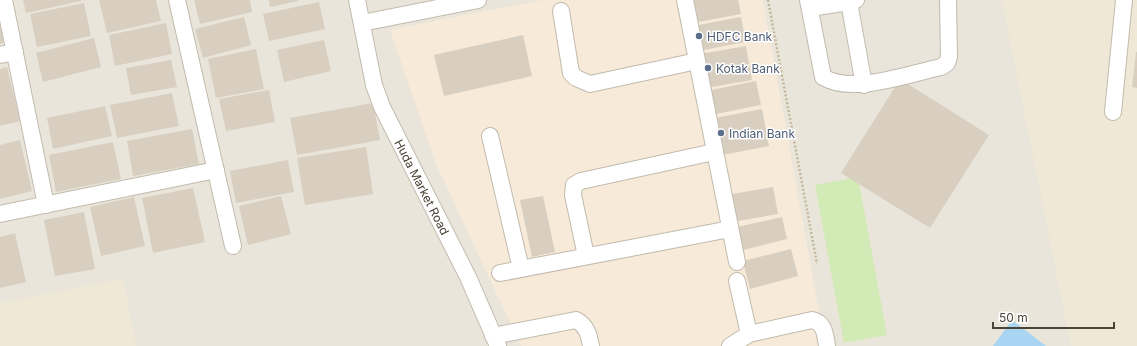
<svg xmlns="http://www.w3.org/2000/svg" width="1137" height="346" font-family="Inter,sans-serif">
<style>
.residential{fill:#eae5da}
.commercial{fill:#f7ead8}
.education{fill:#efe8d6}
.green{fill:#d2eab5}
.water{fill:#a9d4f2}
.building{fill:#d8cfc1}
.lines{fill:none;stroke-linecap:round;stroke-linejoin:round}
.minor-casing{stroke:#c2bbae;stroke-width:18}
.path{stroke:#c4b79f;stroke-width:2.5;stroke-dasharray:2 2;stroke-linecap:butt}
.minor{stroke:#fff;stroke-width:16}
.service-dot{fill:#5c6f8a;stroke:#fff;stroke-width:1.5}
.labels{text-anchor:middle;dominant-baseline:central;stroke-width:3;stroke-linejoin:round;paint-order:stroke}
.service-label{font-size:12px;fill:#4e5e75;stroke:#fff;text-anchor:start}
.street-label{font-size:12px;fill:#4b4439;stroke:#fff}
</style>
<rect width="100%" height="100%" fill="#f6f3ec"/>
<rect class="residential" x="0" y="0" width="1137" height="346"/>
<polygon class="commercial" points="542,0 763,0 825,346 521,346 436,164 390,30"/>
<g class="education">
<polygon points="1002,0 1137,0 1137,346 1071,346"/>
<polygon points="123,279 136,346 0,346 0,303"/>
</g>
<polygon class="green" points="858,177 887,335 844,343 815,185"/>
<polygon class="water" points="1012,320 1046,346 993,346"/>
<g class="building">
<polygon points="23,0 81,0 81,1 26,13"/>
<polygon points="99,0 156,0 161,21 107,33"/>
<polygon points="194,0 250,0 252,12 200,24"/>
<polygon points="269,0 298,0 298,1 270,7"/>
<polygon points="688,0 738,0 741,14 693,23"/>
<polygon points="319,2 325,29 269,41 263,14"/>
<polygon points="84,3 91,36 37,47 30,14"/>
<polygon points="244,17 251,45 203,58 195,29"/>
<polygon points="741,17 746,42 698,51 693,26"/>
<polygon points="166,23 172,54 115,66 109,35"/>
<polygon points="0,25 5,42 0,44"/>
<polygon points="523,35 532,76 444,96 434,55"/>
<polygon points="94,38 101,67 43,82 36,53"/>
<polygon points="324,40 331,71 284,82 277,50"/>
<polygon points="746,46 752,80 706,88 700,54"/>
<polygon points="256,49 264,89 216,98 208,59"/>
<polygon points="1136,52 1137,52 1137,88 1132,87"/>
<polygon points="171,60 177,87 131,95 126,68"/>
<polygon points="7,67 20,121 0,126 0,69"/>
<polygon points="900,79 989,135 930,228 841,173"/>
<polygon points="756,81 761,105 711,115 706,91"/>
<polygon points="269,90 275,122 226,131 219,99"/>
<polygon points="172,93 179,126 117,138 110,105"/>
<polygon points="373,103 380,140 297,155 290,118"/>
<polygon points="105,106 112,136 53,149 47,118"/>
<polygon points="762,109 769,146 722,155 715,118"/>
<polygon points="192,129 199,164 133,176 127,141"/>
<polygon points="20,140 32,191 0,199 0,145"/>
<polygon points="113,142 121,179 56,192 49,155"/>
<polygon points="366,147 373,194 305,205 297,158"/>
<polygon points="288,160 294,192 236,203 230,171"/>
<polygon points="773,187 778,214 732,222 727,195"/>
<polygon points="193,188 205,242 153,253 142,198"/>
<polygon points="281,196 291,234 248,245 239,206"/>
<polygon points="543,196 555,252 532,257 520,200"/>
<polygon points="134,197 145,246 101,256 90,207"/>
<polygon points="84,212 95,269 55,276 44,220"/>
<polygon points="782,217 787,239 743,250 737,227"/>
<polygon points="15,233 26,282 0,288 0,237"/>
<polygon points="791,249 798,276 750,289 743,261"/>
</g>
<g class="lines">
<g class="minor-casing">
<g id="minor">
<polyline points="4,0 46,205"/>
<polyline points="177,0 233,246"/>
<polyline points="357,0 374,85 382,107 468,277 498,346"/>
<polyline points="685,0 737,262"/>
<path d="M808 0 823 77C852 95 908 74 941 67L947 63 949 57 948 0"/>
<polyline points="856,0 849,2 864,85"/>
<polyline points="810,8 849,2"/>
<polyline points="561,11 571,73 576,78 590,84 697,61"/>
<polyline points="362,23 478,0"/>
<polyline points="0,55 15,52"/>
<polyline points="1113,112 1124,0"/>
<polyline points="490,136 521,269"/>
<polyline points="0,214 216,170"/>
<polyline points="586,256 573,195 574,185 581,181 714,152"/>
<polyline points="500,273 730,229"/>
<polyline points="737,281 749,334"/>
<path d="M493 336 576 320C587 326 589 335 591 346"/>
<path d="M730 346 749 334 812 320C825 323 825 334 827 346"/>
</g>
</g>
<polyline class="path" points="768,0 817,264"/>
<use href="#minor" class="minor"/>
</g>
<g class="service-dot">
<circle cx="699" cy="36" r="4"/>
<circle cx="708" cy="68" r="4"/>
<circle cx="721" cy="133" r="4"/>
</g>
<g class="labels">
<g class="service-label">
<text x="707" y="36">HDFC Bank</text>
<text x="716" y="68">Kotak Bank</text>
<text x="729" y="133">Indian Bank</text>
</g>
<g class="street-label">
<text transform="translate(422 187) rotate(63)">Huda Market Road</text>
</g>
</g>
<path d="M993 322v6h121v-6" fill="none" stroke="#4b4439" stroke-width="2"/>
<text x="999" y="322" font-size="12" fill="#4b4439" stroke="#ffffff" stroke-width="3" paint-order="stroke">50 m</text>
</svg>
